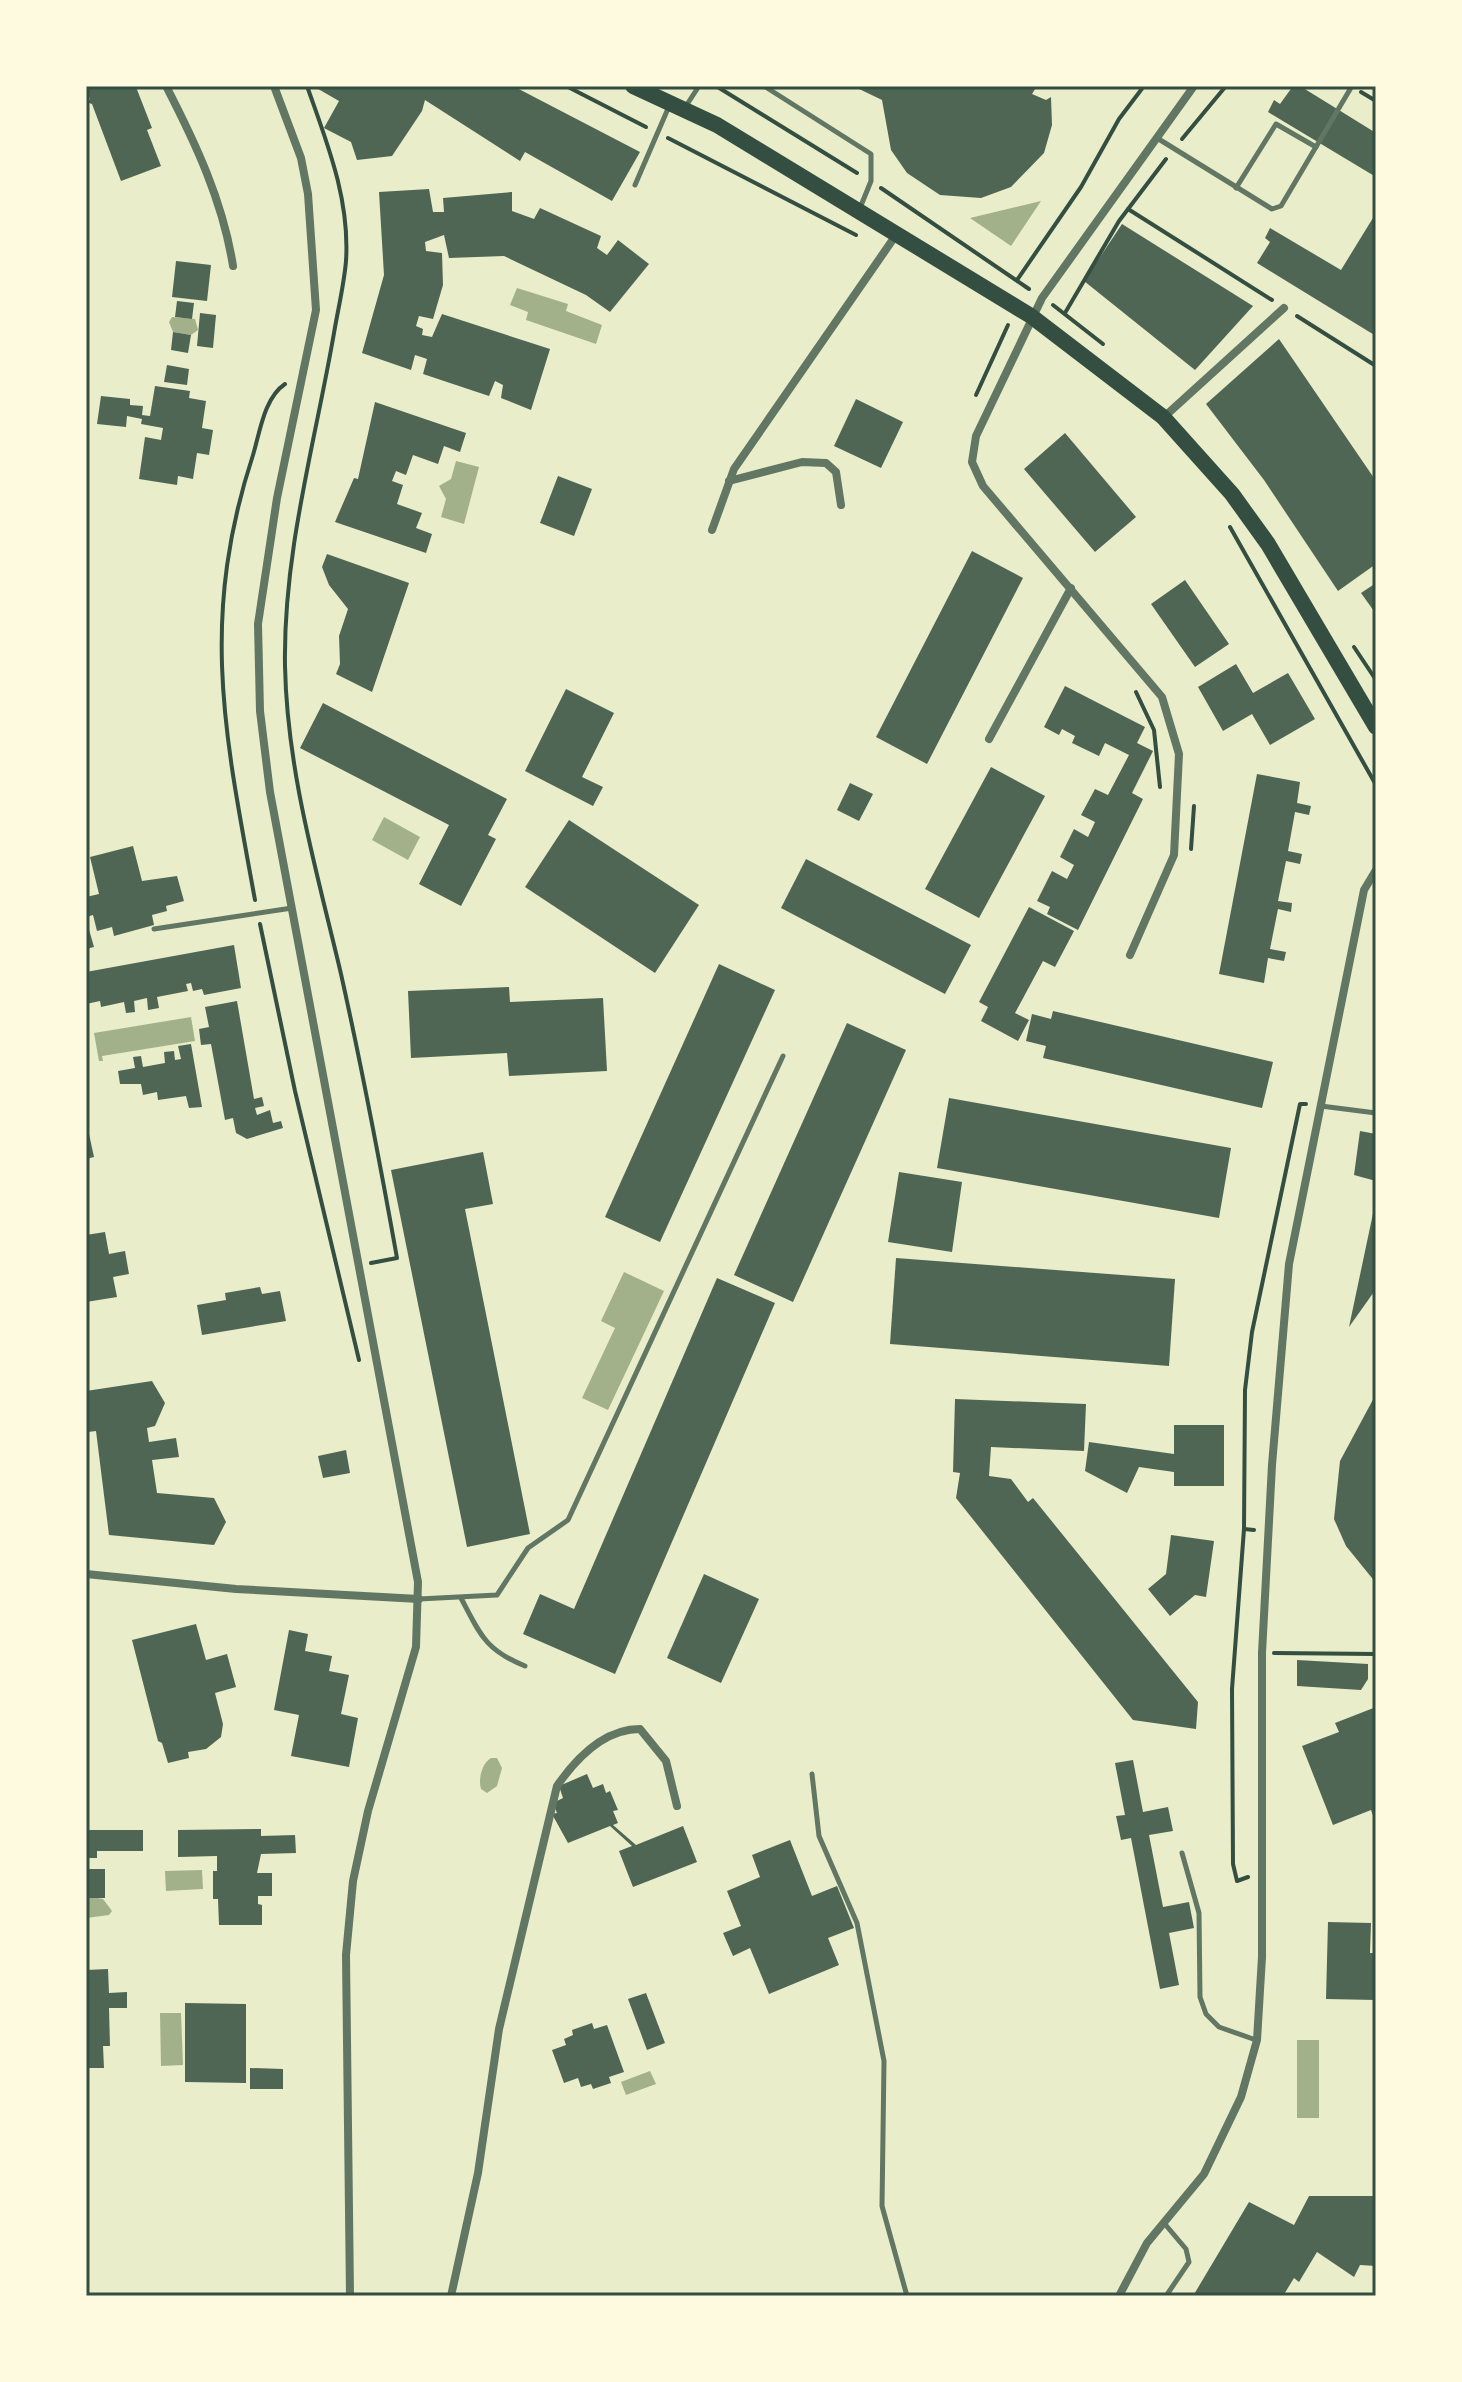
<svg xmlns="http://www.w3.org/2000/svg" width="1462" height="2382" font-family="'Noto Serif',serif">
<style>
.water{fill:#a3b18a}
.building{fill:#4f6655}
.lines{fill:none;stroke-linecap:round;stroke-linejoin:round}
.path{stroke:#344e41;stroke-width:4}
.service{stroke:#617663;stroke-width:5}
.minor{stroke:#617663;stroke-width:8}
.primary{stroke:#344e41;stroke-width:16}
.neatline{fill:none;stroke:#344e41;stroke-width:3}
</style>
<rect width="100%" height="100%" fill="#e9edc9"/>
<g class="water">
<polygon points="1041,201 1011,246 970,218"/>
<polygon points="517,288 568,304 566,311 602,325 596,344 526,320 528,312 510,305"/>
<polygon points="172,317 195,319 198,330 191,335 173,332 169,322"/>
<polygon points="456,461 479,467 464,524 441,517 446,499 439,486 451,479"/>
<polygon points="384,817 420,837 408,860 372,840"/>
<polygon points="191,1017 195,1041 102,1056 103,1061 99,1061 94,1033"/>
<polygon points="624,1272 664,1291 608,1410 582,1398 615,1328 601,1321"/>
<path d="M491 1758H497L502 1768 497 1786 487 1793 481 1789C478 1779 482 1763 491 1758Z"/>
<polygon points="202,1870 203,1889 166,1891 165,1871"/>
<polygon points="86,1896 103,1899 112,1911 109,1915 86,1918"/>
<polygon points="160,2013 181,2013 183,2065 161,2066"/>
<rect x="1297" y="2040" width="22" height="78"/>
<polygon points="650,2071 656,2084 626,2095 621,2082"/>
</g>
<g class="building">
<polygon points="86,86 136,87 152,128 147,130 161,166 121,181 92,104 86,102 86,98 90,100"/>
<polygon points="313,86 513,86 640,152 612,201 525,152 520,161 425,100 422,111 392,156 357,160 351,142 324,128 339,101"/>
<polygon points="853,86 1037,86 1032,94 1046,100 1051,97 1052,125 1044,153 1011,187 981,198 940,195 907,173 891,150 882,100"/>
<polygon points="1293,86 1300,86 1376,133 1376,177 1268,112 1274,100 1280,104"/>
<polygon points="429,189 433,212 444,212 443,198 512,192 512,211 534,219 540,208 601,236 597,248 607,255 618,240 649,264 610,312 586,295 504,256 449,258 444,235 425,242 426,251 442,253 443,285 433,319 419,316 416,326 423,329 422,335 432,337 442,314 550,349 531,410 501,398 503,385 495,381 489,396 423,374 427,359 415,355 411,370 362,353 384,275 379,192"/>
<polygon points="1376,213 1376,336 1257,263 1270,242 1265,238 1270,228 1341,270"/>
<polygon points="1122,224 1253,306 1195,370 1084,281"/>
<polygon points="176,261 211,265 207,301 172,297"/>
<polygon points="177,301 194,303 192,319 175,317"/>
<polygon points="200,313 216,315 213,348 197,346"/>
<polygon points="173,332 191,335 188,353 171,350"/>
<polygon points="1279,339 1376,481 1376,564 1338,591 1264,480 1206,404"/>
<polygon points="167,365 189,369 187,385 164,382"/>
<polygon points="155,386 190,391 189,398 206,401 202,428 213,430 209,455 197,453 193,479 178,476 177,485 139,479 145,437 161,440 163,428 141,424 142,419 127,416 126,427 97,424 101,396 130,399 130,405 143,406 142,415 150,416"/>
<polygon points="856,399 903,422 881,468 834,446"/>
<polygon points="375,402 466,433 460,452 444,446 438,464 413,455 406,475 396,471 392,481 403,485 397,504 422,513 416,528 432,534 426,553 335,522 354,478 358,479"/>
<polygon points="1065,433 1136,517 1095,552 1024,469"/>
<polygon points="558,476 592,489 574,536 540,523"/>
<polygon points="972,551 1023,578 927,764 876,737"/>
<polygon points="327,554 409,583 372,692 336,674 340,664 339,636 348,609 329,585 322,567"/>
<polygon points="1185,580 1229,644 1195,667 1151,604"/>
<polygon points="1376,583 1376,614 1361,593"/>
<polygon points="1236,664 1253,693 1288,673 1315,719 1270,745 1252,714 1223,731 1198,687"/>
<polygon points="1065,686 1145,727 1137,743 1153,751 1132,793 1143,799 1078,930 1047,914 1050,907 1037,901 1052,871 1067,879 1074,865 1060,857 1074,829 1088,837 1095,822 1081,815 1095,789 1108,795 1129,755 1105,743 1099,756 1072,743 1075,736 1062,729 1059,735 1044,727"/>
<polygon points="566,689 614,713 582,777 603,787 593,806 525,771"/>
<polygon points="323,703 507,799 488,835 496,839 461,906 419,884 449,825 300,748"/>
<polygon points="991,767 1045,796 979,918 925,889"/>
<polygon points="1257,774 1300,782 1297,803 1311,806 1309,815 1295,812 1288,851 1302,854 1300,864 1286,861 1278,901 1292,903 1291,912 1278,909 1270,949 1286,952 1284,961 1268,958 1264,983 1219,974"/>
<polygon points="850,783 873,794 859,821 837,810"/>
<polygon points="569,820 699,905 655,973 525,887"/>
<polygon points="133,846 142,881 177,876 184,901 166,906 167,911 152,915 154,925 114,936 112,927 97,931 93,915 86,917 86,897 99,894 90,857"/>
<polygon points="806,859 971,945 945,994 781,908"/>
<polygon points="1029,907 1074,931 1055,967 1043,961 1015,1013 1029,1020 1018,1041 981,1021 988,1007 979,1002"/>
<polygon points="86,919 94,947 86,949"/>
<polygon points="234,945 241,988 204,995 202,989 193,991 191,983 186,984 188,991 157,997 159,1008 148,1010 147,998 134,1001 135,1012 126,1013 124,1002 101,1007 100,1001 86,1004 86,972"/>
<polygon points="719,964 775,990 660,1242 605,1217"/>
<polygon points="509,987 510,1002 603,998 607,1071 509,1076 507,1053 411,1058 408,991"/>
<polygon points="237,1001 254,1099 262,1097 264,1106 255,1108 257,1115 270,1110 273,1123 281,1121 283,1128 247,1139 236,1133 233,1118 225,1120 211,1044 201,1045 199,1029 209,1027 205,1007"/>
<polygon points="1053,1011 1273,1062 1262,1108 1043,1058 1046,1046 1026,1041 1032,1014 1051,1019"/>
<polygon points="847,1023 906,1050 793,1302 734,1275"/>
<polygon points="191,1044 202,1107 189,1108 186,1096 158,1100 157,1092 143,1095 141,1084 120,1084 118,1071 135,1068 133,1057 141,1056 143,1067 165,1063 164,1052 174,1051 175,1060 181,1059 178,1046"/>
<polygon points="949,1098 1231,1148 1219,1218 937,1168"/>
<polygon points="86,1120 94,1157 86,1159"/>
<polygon points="1360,1131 1376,1134 1376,1181 1354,1175"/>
<polygon points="483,1152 493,1204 465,1209 530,1534 467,1547 391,1170"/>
<polygon points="899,1172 962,1182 952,1252 888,1242"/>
<polygon points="1375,1204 1376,1289 1349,1327"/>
<polygon points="105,1232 109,1254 125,1251 129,1274 113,1277 117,1297 86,1302 86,1235"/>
<polygon points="896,1258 1175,1279 1169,1366 890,1344"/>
<polygon points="717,1278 775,1303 615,1674 523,1634 540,1594 574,1609"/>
<polygon points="260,1287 262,1294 280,1291 286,1321 202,1335 197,1305 226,1300 225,1293"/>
<polygon points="152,1381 165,1403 155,1426 147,1428 149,1442 176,1438 179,1457 152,1460 157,1493 214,1498 226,1522 214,1545 109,1535 96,1431 88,1432 86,1391"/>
<polygon points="1376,1394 1376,1583 1346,1546 1334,1519 1340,1461"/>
<polygon points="955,1399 1086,1404 1084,1451 991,1447 989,1476 1011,1479 1028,1502 1033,1498 1198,1702 1196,1729 1133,1720 956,1498 960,1473 953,1472"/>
<polygon points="1174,1425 1224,1425 1224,1486 1174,1486 1174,1472 1139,1467 1127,1493 1085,1471 1089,1442 1174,1454"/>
<polygon points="346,1450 350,1473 323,1478 318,1456"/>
<polygon points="1171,1535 1214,1541 1206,1597 1195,1595 1170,1616 1148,1589 1166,1574"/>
<polygon points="704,1574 759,1599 721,1683 667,1658"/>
<polygon points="196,1624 206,1660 227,1654 236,1687 215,1693 223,1724 221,1737 206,1749 188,1752 189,1758 168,1763 162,1743 158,1741 132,1640"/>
<polygon points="289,1630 308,1634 305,1651 332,1656 329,1671 349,1675 341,1714 358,1718 349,1767 291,1756 299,1715 274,1710"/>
<polygon points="1297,1660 1368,1664 1368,1679 1361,1690 1297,1686"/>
<polygon points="1376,1707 1376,1824 1371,1810 1333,1825 1302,1746 1339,1732 1335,1723"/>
<polygon points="1133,1760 1143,1812 1168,1807 1173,1831 1149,1835 1163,1907 1189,1902 1194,1928 1169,1933 1179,1985 1160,1989 1131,1838 1121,1840 1116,1816 1125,1815 1115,1763"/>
<polygon points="587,1774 593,1788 603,1784 606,1793 610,1791 618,1810 613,1811 618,1823 613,1825 636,1845 683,1826 697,1862 633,1887 619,1851 632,1846 610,1826 568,1843 552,1814 557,1813 553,1803 563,1798 559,1786"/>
<polygon points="261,1829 261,1836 295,1835 296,1853 261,1854 257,1873 272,1873 272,1896 258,1896 258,1904 262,1905 262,1925 219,1925 218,1899 213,1899 213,1871 217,1871 217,1856 178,1857 178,1830"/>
<polygon points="86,1830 143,1830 143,1851 97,1851 97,1858 86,1858"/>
<polygon points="790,1840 812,1896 837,1886 854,1928 828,1938 839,1965 769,1994 750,1948 733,1956 723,1933 741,1926 727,1891 760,1877 752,1855"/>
<rect x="86" y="1869" width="19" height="29"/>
<polygon points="1328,1922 1371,1923 1370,1953 1376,1953 1376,2000 1326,1999"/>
<polygon points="108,1969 109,1993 127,1992 127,2008 109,2008 110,2046 103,2046 104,2068 86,2068 86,1970"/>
<polygon points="646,1993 665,2043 647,2050 628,1999"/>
<polygon points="185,2003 246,2004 246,2083 185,2082"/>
<polygon points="592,2023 594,2029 607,2025 624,2072 609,2077 611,2083 593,2089 591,2084 581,2087 578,2078 564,2083 552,2050 566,2045 564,2039 573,2035 572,2030"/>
<polygon points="250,2068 283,2069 283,2089 250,2089"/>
<polygon points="1309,2196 1376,2196 1376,2266 1360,2265 1354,2277 1317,2252 1299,2282 1294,2278 1283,2296 1193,2296 1249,2202 1294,2225"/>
</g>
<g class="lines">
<g class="path">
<path d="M307 86C327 143 350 199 346 261 344 285 338 309 334 333 315 443 283 553 285 666 287 771 317 872 341 974 362 1068 380 1163 397 1258L371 1263"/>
<polyline points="566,86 646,127"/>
<polyline points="716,86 857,173"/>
<polyline points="1361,92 1376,101"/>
<polyline points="668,138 856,235"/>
<polyline points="1182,139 1226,86"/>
<polyline points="881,188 1029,289"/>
<polyline points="1128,209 1272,300"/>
<polyline points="1017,280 1081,187 1119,119 1144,86"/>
<polyline points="1053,305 1103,344"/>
<polyline points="1065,313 1119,221 1166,159"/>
<polyline points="1297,316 1376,366"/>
<polyline points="976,395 1008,325"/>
<polyline points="1230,527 1376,785"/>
<polyline points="1354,647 1376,680"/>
<polyline points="1136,692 1154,730 1160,787"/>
<polyline points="1191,849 1194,806"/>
<path d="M255 900C225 735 199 620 253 455 260 432 264 398 285 384"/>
<polyline points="260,924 295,1091 359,1360"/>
<polyline points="1244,1529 1232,1689 1233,1864 1237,1881 1248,1877"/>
<polyline points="1254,1530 1244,1529 1245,1390 1252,1332 1300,1104 1306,1104"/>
<polyline points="1274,1653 1376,1654"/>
</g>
<g class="service">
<polyline points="764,86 871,154 871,181 860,208"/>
<polyline points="686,106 699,86"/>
<polyline points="1157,138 1272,209 1281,206 1352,86"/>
<polyline points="635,185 670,104"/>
<polyline points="1236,188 1276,124 1316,147"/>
<polyline points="154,929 292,908"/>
<polyline points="1321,1106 1376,1113"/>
<path d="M461 1598C480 1634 485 1650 525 1666"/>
<polyline points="419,1599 497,1595 528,1548 568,1520 783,1056"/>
<polyline points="812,1774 819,1836 857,1923 884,2061 882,2206 907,2296"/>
<polyline points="1182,1853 1199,1913 1200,1997 1206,2014 1219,2027 1256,2040"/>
<polyline points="1164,2223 1186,2249 1189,2262 1166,2296"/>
</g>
<g class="minor">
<path d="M166 86C196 144 223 202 233 266"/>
<polyline points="274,86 301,158 308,194 316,310 277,498 258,624 260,711 270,792 418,1582 416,1647 368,1811 353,1881 346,1955 350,2296"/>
<polyline points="1164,417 1284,308"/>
<polyline points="729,481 802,462 826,463 836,472 841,505"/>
<polyline points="712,530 734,469 896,235"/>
<polyline points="989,739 1071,588"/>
<polyline points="1130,955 1174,855 1179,754 1162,697 983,486 972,462 976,436 1042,298 1194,86"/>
<polyline points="86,1574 236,1589 419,1599"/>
<path d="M451 2296 478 2173 499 2029 557 1786C577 1757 604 1729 640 1729L666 1761 677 1806"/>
<polyline points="1119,2296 1147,2243 1204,2174 1241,2097 1257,2040 1262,1957 1262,1653 1272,1465 1289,1264 1364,890 1376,870"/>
</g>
<polyline class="primary" points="633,86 717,125 1031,316 1163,417 1232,494 1268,544 1376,727"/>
</g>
<rect width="1462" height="2382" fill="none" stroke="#fefae0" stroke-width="176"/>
<rect x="88" y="88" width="1286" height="2206" class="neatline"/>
</svg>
